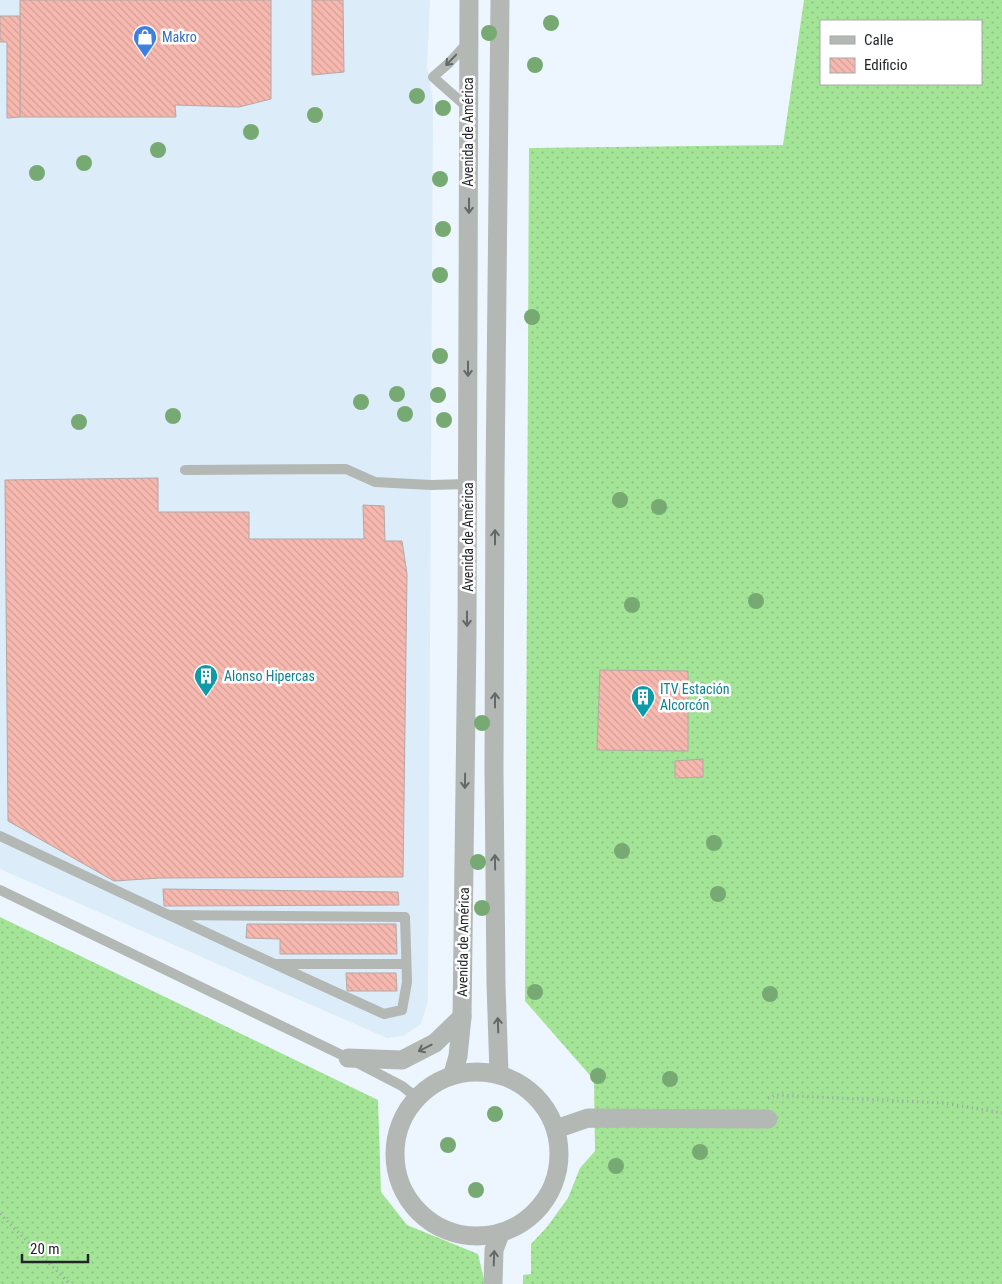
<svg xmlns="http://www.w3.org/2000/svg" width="1002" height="1284" font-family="'Roboto Condensed',sans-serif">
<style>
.built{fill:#dcecf9}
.grass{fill:url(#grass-dots);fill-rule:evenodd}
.building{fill:url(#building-back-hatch);stroke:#b5a8a6}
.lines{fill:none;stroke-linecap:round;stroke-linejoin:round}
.path{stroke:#9aa1a7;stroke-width:3;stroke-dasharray:1 4;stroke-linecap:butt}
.lane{stroke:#b3b8b5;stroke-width:10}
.street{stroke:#b3b8b5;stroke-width:19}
.tree{fill:#76aa72}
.oneway{stroke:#636868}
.labels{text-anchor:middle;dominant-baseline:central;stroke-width:5;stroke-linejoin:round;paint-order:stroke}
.shop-label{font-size:14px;fill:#366cbe;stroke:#fff;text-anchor:start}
.street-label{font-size:14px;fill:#222629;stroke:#fff}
.culture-label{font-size:14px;fill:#0d838f;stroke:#fff;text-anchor:start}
</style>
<defs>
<pattern id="grass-dots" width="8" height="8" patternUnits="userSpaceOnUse" patternTransform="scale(1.25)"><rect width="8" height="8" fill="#a3e497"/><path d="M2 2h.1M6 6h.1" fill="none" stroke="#8cc382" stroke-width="1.8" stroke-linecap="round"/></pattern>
<pattern id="building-back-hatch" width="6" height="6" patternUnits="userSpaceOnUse" patternTransform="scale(1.25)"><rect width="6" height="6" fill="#f7b9af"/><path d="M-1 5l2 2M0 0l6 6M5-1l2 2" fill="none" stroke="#d39f97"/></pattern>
</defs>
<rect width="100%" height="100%" fill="#edf6fe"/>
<polygon class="built" points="0,0 430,0 427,66 433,101 428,1001 421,1024 403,1036 387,1038 0,869"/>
<g class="grass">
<path d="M804 0H1002V1284H523V1275L531 1274V1244L547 1227 568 1198 580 1168 595 1151 594 1080 525 1001 529 148 783 145ZM821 21H981V84H821Z"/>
<polygon points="0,917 378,1100 381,1192 407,1225 478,1254 485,1284 0,1284"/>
</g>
<g class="building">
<polygon points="20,0 271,0 271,99 239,107 175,105 176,117 20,117"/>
<polygon points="312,0 343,0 344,72 312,75"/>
<polygon points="0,16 20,16 20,117 7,118 7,42 0,42"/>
<polygon points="158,478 158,512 249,512 249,539 364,539 363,505 384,506 385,541 402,541 407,574 403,877 160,878 114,881 8,821 5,480"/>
<polygon points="600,670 688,671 688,751 597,750"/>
<polygon points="703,759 703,777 675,778 675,761"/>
<polygon points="163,889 398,892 399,905 164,906"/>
<polygon points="247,924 396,924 397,954 280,954 280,939 246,938"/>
<polygon points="346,973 396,973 397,991 347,991"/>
</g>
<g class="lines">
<g class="path">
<polyline points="768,1098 776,1095 944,1103 1002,1113"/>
<polyline points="0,1214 70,1284"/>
</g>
<g class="lane">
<polyline points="468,42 449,63 433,77 468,108"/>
<polyline points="185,470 346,469 375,482 431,485 468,484"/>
<path d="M0 836C128 896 255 956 384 1014L402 1010 407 982 405 917 170 915"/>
<polyline points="0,890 348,1058 402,1086 416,1097"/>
<polyline points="277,964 406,964"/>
</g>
<g class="street">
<polyline points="348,1058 402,1060 435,1043 462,1017"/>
<circle cx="477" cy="1154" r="82"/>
<polyline points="499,1073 496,984 494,770 495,482 500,0"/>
<polyline points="453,1074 458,1056 462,1017 467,633 469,0"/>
<polyline points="556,1129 588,1118 768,1119"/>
<polyline points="493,1284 494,1250 500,1234"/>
</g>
</g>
<g class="tree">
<circle cx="551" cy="23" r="8"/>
<circle cx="489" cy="33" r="8"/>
<circle cx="535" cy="65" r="8"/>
<circle cx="417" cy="96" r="8"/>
<circle cx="443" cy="108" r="8"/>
<circle cx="315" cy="115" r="8"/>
<circle cx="251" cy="132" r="8"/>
<circle cx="158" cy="150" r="8"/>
<circle cx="84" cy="163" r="8"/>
<circle cx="37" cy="173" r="8"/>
<circle cx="440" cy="179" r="8"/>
<circle cx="443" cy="229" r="8"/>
<circle cx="440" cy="275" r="8"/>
<circle cx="532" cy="317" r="8"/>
<circle cx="440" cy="356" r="8"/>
<circle cx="397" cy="394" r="8"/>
<circle cx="438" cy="395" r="8"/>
<circle cx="361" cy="402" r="8"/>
<circle cx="405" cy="414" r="8"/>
<circle cx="173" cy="416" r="8"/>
<circle cx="444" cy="420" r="8"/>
<circle cx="79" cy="422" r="8"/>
<circle cx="620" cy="500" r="8"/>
<circle cx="659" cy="507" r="8"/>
<circle cx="756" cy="601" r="8"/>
<circle cx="632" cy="605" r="8"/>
<circle cx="482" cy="723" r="8"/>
<circle cx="714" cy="843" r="8"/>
<circle cx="622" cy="851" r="8"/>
<circle cx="478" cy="862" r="8"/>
<circle cx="718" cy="894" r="8"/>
<circle cx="482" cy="908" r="8"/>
<circle cx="535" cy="992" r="8"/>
<circle cx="770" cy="994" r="8"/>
<circle cx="598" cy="1076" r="8"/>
<circle cx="670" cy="1079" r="8"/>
<circle cx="495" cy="1114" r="8"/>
<circle cx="448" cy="1145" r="8"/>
<circle cx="700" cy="1152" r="8"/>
<circle cx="616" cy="1166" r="8"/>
<circle cx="476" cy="1190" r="8"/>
</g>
<defs><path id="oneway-shaft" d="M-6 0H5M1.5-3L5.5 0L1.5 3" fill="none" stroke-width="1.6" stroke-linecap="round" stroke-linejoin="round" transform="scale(1.25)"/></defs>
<g class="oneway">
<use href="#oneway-shaft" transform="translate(451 60) rotate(134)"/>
<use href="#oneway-shaft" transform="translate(469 206) rotate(90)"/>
<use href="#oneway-shaft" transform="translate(468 369) rotate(90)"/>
<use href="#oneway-shaft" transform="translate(495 537) rotate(-90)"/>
<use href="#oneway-shaft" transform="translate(467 619) rotate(90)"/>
<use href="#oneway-shaft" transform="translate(495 700) rotate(-90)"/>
<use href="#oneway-shaft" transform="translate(465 781) rotate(91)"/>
<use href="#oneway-shaft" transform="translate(495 862) rotate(-91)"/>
<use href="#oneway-shaft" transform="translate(498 1025) rotate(-92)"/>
<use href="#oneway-shaft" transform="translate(425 1048) rotate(153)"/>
<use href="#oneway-shaft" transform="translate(494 1258) rotate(-88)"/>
</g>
<defs>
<g id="shop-pin" transform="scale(1.25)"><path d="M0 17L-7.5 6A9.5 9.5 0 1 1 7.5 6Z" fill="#3f7fe0" stroke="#fff"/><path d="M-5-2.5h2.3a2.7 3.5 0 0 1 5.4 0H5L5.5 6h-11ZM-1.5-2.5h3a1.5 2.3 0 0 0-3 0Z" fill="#fff"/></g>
<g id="building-pin" transform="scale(1.25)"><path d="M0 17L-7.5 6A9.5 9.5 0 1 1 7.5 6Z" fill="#0f9aa8" stroke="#fff"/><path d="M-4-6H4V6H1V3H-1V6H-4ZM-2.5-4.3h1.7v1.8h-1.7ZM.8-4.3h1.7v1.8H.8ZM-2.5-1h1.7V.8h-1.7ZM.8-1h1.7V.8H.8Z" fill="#fff"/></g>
</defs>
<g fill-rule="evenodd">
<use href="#shop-pin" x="145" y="37"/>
<use href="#building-pin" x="206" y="676"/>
<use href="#building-pin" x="643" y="697"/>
</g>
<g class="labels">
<g class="shop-label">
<text x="162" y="37">Makro</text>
</g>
<g class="street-label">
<text transform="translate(468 132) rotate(-90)">Avenida de América</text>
<text transform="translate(468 537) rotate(-90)">Avenida de América</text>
<text transform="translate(463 942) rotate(-89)">Avenida de América</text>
</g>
<g class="culture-label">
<text x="224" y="676">Alonso Hipercas</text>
<text x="660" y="689">ITV Estación<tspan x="660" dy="16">Alcorcón</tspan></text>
</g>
</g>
<rect x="820" y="20" width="162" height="65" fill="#ffffff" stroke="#a7a8a9"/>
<rect x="830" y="36" width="25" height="8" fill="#b3b8b5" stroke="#a7a8a9"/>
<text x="864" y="45" font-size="15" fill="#222629">Calle</text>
<rect x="830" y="58" width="25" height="15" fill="url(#building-back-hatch)" stroke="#a7a8a9"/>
<text x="864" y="70" font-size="15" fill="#222629">Edificio</text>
<path d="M22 1254v8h66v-8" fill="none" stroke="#222629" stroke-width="2.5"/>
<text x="30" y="1254" font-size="15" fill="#222629" stroke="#ffffff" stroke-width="4" paint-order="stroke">20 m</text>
</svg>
